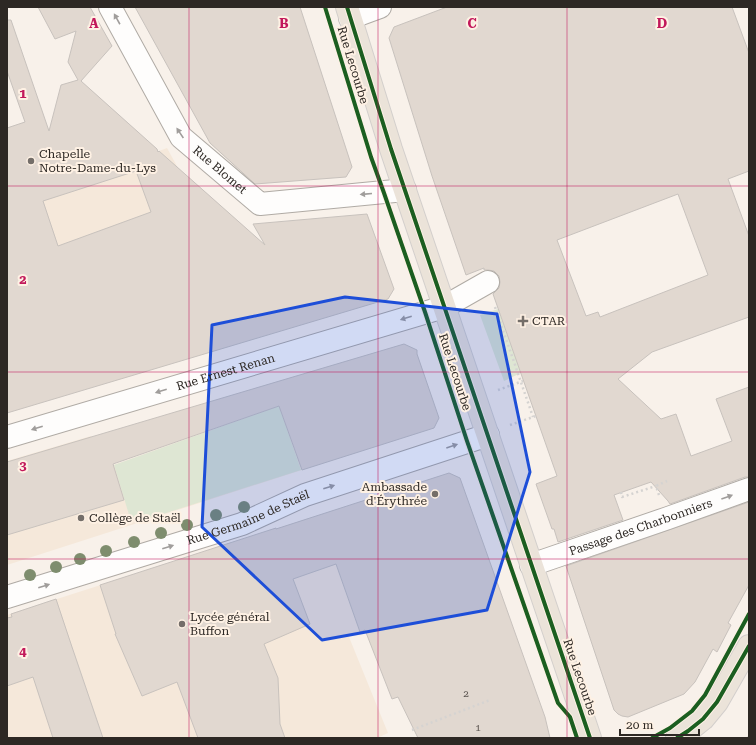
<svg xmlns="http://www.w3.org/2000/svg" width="756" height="745" font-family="'Roboto Serif',serif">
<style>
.built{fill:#f5e8da}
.green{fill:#dee6d3}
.building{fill:#e1d8d0;stroke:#c8c2bd;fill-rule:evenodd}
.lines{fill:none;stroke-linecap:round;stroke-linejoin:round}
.minor-casing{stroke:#b0aba5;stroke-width:24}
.major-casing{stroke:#d3cfcc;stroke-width:24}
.path{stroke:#d5d3d1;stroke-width:2.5;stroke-dasharray:2 3;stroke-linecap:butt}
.minor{stroke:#fefdfc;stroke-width:22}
.major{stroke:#ebe3d9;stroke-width:22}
.rail{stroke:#d2d0ce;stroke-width:3}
.cycleway-casing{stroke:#fef1e4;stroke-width:6}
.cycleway{stroke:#1b5e20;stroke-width:4}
.tree{fill:#7e8d6e}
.oneway{fill:#a09d9b}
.marked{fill:#1d4ed8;fill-opacity:0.2;stroke:#1d4ed8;stroke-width:3;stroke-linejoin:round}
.grid{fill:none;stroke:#c2185b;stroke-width:1;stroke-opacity:0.55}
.poi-dot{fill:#746e69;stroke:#fef1e4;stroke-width:1.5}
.labels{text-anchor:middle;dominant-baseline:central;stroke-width:4;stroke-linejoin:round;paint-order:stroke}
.number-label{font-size:10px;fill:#5b5550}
.street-label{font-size:12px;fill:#2d2824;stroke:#fef1e4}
.poi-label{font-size:12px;fill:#2d2824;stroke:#fef1e4;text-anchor:start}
.grid-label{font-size:13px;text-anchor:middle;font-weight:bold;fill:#c2185b;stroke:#fef1e4;stroke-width:4;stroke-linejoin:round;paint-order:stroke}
</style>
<rect width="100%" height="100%" fill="#f8f1ea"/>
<g class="built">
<polygon points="167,148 178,168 241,224 67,284 7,195 132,161"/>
<polygon points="279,406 302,470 7,565 7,461 91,436 102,469"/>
<polygon points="319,515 360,632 349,637 388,733 377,738 7,738 7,615"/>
</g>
<g class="green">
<polygon points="498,309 521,373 504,381 480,315"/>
<polygon points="279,406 301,470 141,521 139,516 130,518 114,465"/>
</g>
<g class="building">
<path d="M38 7H90L112 46 81 81 157 149 158 152 159 151 265 245 253 224 367 214 394 289 388 299 7 413V128L25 122 7 71V20H11L49 131 61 85 78 80 68 62 76 31 55 39ZM136 171 151 212 58 246 43 201Z"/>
<polygon points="135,7 300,7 352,167 346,177 255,184 210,143"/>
<path d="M447 7H732L749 53V171L728 179 749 236V317L652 352 618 379 661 419 676 414 691 456 732 441 716 399 749 387V477H745L670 504 668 501 651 482 614 495 623 520 558 542 554 529H552L536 484 557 476 493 294 499 288 500 282 499 276 494 271 488 270H484V268L466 275 432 176 389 38 394 27ZM678 194 708 275 600 317 598 312 586 316 557 240Z"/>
<polygon points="404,344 417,350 417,354 439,418 434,428 302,470 279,406 113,464 124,500 7,535 7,462"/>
<polygon points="449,473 460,478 545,717 550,738 418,738 398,697 392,699 365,630 360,632 336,564 293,579 310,624 264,644 278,678 280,724 285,738 198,738 177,682 142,696 115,634 116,634 100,585 276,528 276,529"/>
<polygon points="749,502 749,585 728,623 731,625 717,652 713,649 695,682 684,694 628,717 622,716 618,714 614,710 566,566"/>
<polygon points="56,599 72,647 103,738 53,738 33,677 7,686 7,618 12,617 11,614"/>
</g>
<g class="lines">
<g class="minor-casing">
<g id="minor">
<path id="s1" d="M110 7 181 137 260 204 405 190"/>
<polyline points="350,18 380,7"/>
<path id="s2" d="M7 437 444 307 488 282"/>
<path id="s3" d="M531 565 668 518 749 489"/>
<path id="s4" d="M7 597 242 524 305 495 488 435"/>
</g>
</g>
<g class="major-casing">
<g id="major">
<polyline points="347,7 391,149 590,738"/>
<polyline points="677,738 688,731 703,719 717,702 749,646"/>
</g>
</g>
<g class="path">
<polyline points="495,307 533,417"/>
<polyline points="498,390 523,381"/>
<polyline points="510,425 536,416"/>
<polyline points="621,492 622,497 656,486"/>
<polyline points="659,495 656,486 667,481"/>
<polyline points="412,730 490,700"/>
</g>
<use href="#minor" class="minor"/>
<use href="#major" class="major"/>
<polyline class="rail" points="748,738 749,737"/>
<g class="cycleway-casing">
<g id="cycleway">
<polyline points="325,7 371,157 384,193 425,312 467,441 558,703 570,717 577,738"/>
<polyline points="347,7 391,149 590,738"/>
<polyline points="652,738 670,728 692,711 705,695 749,614"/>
<polyline points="677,738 688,731 703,719 717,702 749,646"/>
</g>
</g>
<use href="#cycleway" class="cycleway"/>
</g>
<g class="tree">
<circle cx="244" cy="507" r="6"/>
<circle cx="216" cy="515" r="6"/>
<circle cx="187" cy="525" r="6"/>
<circle cx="161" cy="533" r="6"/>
<circle cx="134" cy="542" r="6"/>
<circle cx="106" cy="551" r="6"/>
<circle cx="80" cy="559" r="6"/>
<circle cx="56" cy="567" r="6"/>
<circle cx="30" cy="575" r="6"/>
</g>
<defs><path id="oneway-solid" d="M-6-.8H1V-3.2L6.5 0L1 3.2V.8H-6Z"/></defs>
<g class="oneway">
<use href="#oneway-solid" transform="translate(117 19) rotate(-119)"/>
<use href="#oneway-solid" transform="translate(180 133) rotate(-124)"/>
<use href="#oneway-solid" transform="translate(366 194) rotate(175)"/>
<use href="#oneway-solid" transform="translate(406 318) rotate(163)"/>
<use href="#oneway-solid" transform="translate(161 391) rotate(163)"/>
<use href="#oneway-solid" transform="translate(37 428) rotate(163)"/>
<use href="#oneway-solid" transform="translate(452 446) rotate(-19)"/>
<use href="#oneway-solid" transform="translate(329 487) rotate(-18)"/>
<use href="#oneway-solid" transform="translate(727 497) rotate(-20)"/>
<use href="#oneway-solid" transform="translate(168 547) rotate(-17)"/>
<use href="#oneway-solid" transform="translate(44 586) rotate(-17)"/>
</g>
<path class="marked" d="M345 297 497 314 530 472 487 610 322 640 202 527 212 325Z"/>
<path class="grid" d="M189 7V738M378 7V738M567 7V738M7 186H749M7 372H749M7 559H749"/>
<g class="poi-dot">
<circle cx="31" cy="161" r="4"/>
<path d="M521 315h4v4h4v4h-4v4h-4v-4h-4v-4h4z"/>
<circle cx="435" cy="494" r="4"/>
<circle cx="81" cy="518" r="4"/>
<circle cx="182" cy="624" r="4"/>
</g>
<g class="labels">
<g class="number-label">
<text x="466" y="693">2</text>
<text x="478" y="727">1</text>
</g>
<g class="street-label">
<text transform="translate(353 65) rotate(73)">Rue Lecourbe</text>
<text stroke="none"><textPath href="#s1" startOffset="199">Rue Blomet</textPath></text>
<text stroke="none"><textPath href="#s2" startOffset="228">Rue Ernest Renan</textPath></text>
<text transform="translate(455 372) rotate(72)">Rue Lecourbe</text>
<text stroke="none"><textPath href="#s4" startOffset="254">Rue Germaine de Staël</textPath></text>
<text stroke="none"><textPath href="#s3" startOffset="116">Passage des Charbonniers</textPath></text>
<text transform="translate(580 677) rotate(71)">Rue Lecourbe</text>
</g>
<g class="poi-label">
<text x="39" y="154">Chapelle<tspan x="39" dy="14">Notre-Dame-du-Lys</tspan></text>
<text x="532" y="321">CTAR</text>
<text x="427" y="487" text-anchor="end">Ambassade<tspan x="427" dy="14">d'Érythrée</tspan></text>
<text x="89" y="518">Collège de Staël</text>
<text x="190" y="617">Lycée général<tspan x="190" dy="14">Buffon</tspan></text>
</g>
</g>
<g class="grid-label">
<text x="94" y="28">A</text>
<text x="284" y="28">B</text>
<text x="472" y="28">C</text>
<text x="662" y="28">D</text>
<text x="23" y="98">1</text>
<text x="23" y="284">2</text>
<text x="23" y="470">3</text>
<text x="23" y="656">4</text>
</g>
<rect width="756" height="745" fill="none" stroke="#2d2824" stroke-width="16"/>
<path d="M620 729v6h79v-6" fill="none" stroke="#2d2824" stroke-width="2"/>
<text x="626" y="729" font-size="12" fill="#2d2824" stroke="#fef1e4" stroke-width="3" paint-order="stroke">20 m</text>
</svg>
